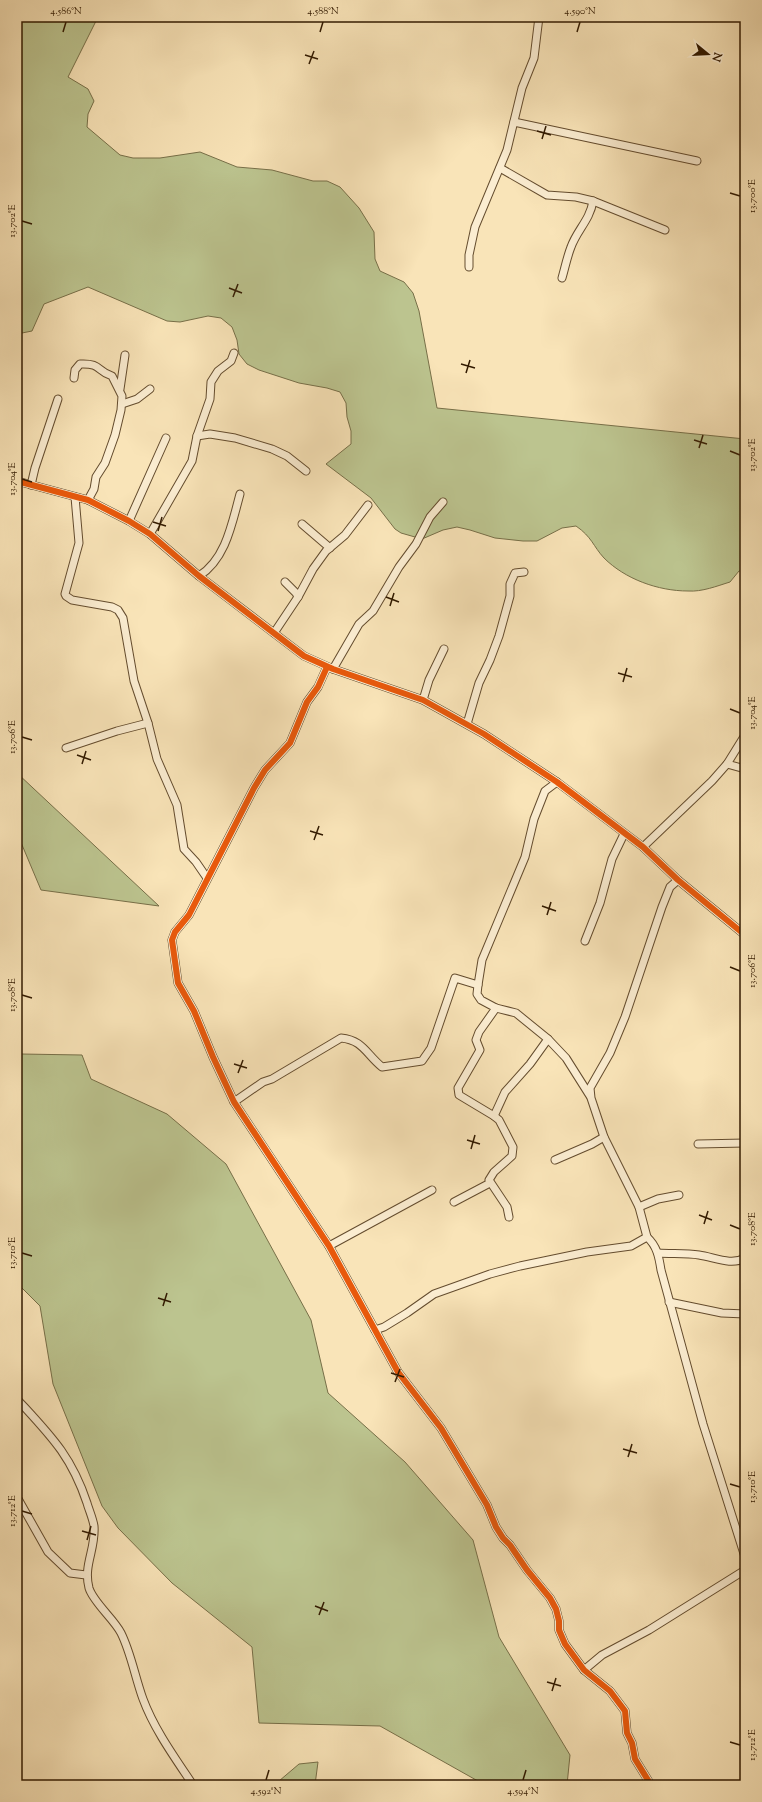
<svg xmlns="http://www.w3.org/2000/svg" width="762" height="1802" font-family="'Sorts Mill Goudy',serif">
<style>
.green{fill:#bcc48f;stroke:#776f48}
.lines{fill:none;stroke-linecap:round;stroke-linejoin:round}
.street-casing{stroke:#644c2e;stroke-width:9}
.street{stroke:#fbedd1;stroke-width:7}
.cycleway-casing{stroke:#fbedd1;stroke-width:8}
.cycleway{stroke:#e8590c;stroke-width:6}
.ticks{fill:none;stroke:#321a00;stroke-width:1.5}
.neatline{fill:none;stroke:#321a00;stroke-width:1.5}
.ticks-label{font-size:10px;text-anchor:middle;fill:#321a00}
</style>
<rect width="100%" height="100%" fill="#f9e4b8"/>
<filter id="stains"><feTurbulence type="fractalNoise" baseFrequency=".005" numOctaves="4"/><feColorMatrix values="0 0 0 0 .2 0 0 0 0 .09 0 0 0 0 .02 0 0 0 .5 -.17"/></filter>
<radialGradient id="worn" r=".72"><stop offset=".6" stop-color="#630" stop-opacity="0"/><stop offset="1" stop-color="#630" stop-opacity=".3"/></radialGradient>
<g class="green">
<path d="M17 17H98L68 77 88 89 94 101 88 114 87 127 120 155 133 158H160L200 152 237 167 272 170 313 181H327L340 187 359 208 374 232 375 259 380 271 404 282 413 293 419 311 437 408 745 439V570L739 571 730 582C717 586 702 592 688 591 658 591 625 579 604 558 593 546 592 537 576 526L562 528 537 541H523L495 538 470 530 457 527 443 530 422 539 401 533 395 529 371 498 326 464 351 444V431L347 417 346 403 340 392 327 388 299 383 259 370 247 364 239 354 237 340 232 327 221 318 208 316 180 322 167 321 88 287 44 304 32 331 17 334Z"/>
<polygon points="17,773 159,906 41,890 17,833"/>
<polygon points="17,1051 21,1054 82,1055 91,1079 167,1114 226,1164 311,1320 328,1393 405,1462 473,1540 499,1637 570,1755 567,1785 485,1785 380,1726 259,1723 252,1647 172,1583 118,1528 102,1506 53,1384 40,1306 17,1283"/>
<polygon points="318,1762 315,1785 278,1785 279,1781 299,1764"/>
</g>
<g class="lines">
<g class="street-casing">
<g id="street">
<polyline points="743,17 745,21"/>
<polyline points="514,122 697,161"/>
<polyline points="500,168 547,195 576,197 593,201 665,230"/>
<polyline points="469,267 469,255 475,227 507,150 522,88 534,58 539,17"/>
<path d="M562 278C565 268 567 257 571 247 577 230 590 220 593 201"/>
<path d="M74 378 75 370 80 364C102 363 96 371 112 376L122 396 121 410 115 435 105 463 96 477 94 489 88 500"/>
<polyline points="120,389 125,355"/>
<polyline points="122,404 137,399 150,389"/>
<polyline points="197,436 210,434 235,438 272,449 287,456 306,471"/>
<polyline points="17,481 88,500 129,521 150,534 199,576 304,656 333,669 423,700 484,734 557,782 643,847 678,880 745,935"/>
<polyline points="31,485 35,468 58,399"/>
<polyline points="75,497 79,543 65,594 66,596 72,600 112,607 118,610 123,618 134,681 148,723 157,759 177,805 184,849 196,862 207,878"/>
<polyline points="129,521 166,438"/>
<polyline points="302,524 330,548"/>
<polyline points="150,534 192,461 197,436 210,399 211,382 218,371 231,361 234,353"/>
<path d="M199 576C226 559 232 523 240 494"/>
<polyline points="285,582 296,593 298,597"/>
<polyline points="274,633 298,597 313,569 326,551 345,535 368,505"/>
<polyline points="327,667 318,687 307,702 290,743 265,770 254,788 189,915 175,932 172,940 178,983 194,1011 213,1057 234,1102 329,1246 398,1372 441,1428 487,1505 496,1527 503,1538 510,1545 527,1570 550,1598 556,1609 559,1621 559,1630 565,1644 584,1670 610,1691 625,1711 627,1733 632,1743 635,1759 651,1785"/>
<polyline points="333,669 359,624 373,611 399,567 416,544 430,517 443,502"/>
<polyline points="423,700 429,680 444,649"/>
<polyline points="467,724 479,683 490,660 499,636 510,596 510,584 515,573 524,572"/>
<polyline points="66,748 117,731 148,723"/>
<polyline points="727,764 745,769"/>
<polyline points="643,847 712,781 727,764 745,735"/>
<polyline points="585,941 600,903 612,859 624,834"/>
<polyline points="478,985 477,994 481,1000 496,1008 479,1032 476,1040 480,1050 458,1088 459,1095 494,1116 499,1120 513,1147 512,1156 494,1172 489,1180 507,1207 509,1217"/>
<polyline points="496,1008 516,1013 548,1039 566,1058 590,1096"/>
<path d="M234 1102 263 1082 272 1079 341 1038C363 1040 366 1054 382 1067L422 1061 431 1048 455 978 478 985 482 960 525 857 534 819 545 791 557 782"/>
<polyline points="494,1116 505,1092 530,1064 548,1039"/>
<polyline points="698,1144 745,1143"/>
<polyline points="555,1160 592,1144 604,1137"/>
<polyline points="454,1202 490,1183"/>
<polyline points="639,1207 658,1199 679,1195"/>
<path d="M647 1237C657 1246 659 1257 661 1270L703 1424 745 1557"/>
<polyline points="329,1246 432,1190"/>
<path d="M658 1253C671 1254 686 1253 699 1255 714 1257 731 1266 745 1258"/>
<polyline points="669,1302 722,1313 745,1314"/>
<polyline points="375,1330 384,1327 407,1313 434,1294 490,1274 520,1266 587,1252 631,1246 647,1237 639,1207 604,1137 591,1098 590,1088 610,1053 625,1017 662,907 670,887 678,880"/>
<path d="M17 1399C50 1435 71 1455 87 1503 89 1510 93 1519 94 1526 96 1549 83 1565 89 1588 93 1602 114 1619 121 1633 131 1653 135 1677 143 1699 154 1729 175 1758 193 1785"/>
<polyline points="17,1497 48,1552 70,1573 86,1575"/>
<polyline points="584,1670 602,1655 649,1630 745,1570"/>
</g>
</g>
<use href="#street" class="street"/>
<g class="cycleway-casing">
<g id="cycleway">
<polyline points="17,481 88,500 129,521 150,534 199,576 304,656 333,669 423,700 484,734 557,782 643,847 678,880 745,935"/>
<polyline points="327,667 318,687 307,702 290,743 265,770 254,788 189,915 175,932 172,940 178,983 194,1011 213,1057 234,1102 329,1246 398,1372 441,1428 487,1505 496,1527 503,1538 510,1545 527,1570 550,1598 556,1609 559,1621 559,1630 565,1644 584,1670 610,1691 625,1711 627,1733 632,1743 635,1759 651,1785"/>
</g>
</g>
<use href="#cycleway" class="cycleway"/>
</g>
<path class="ticks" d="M63 32 66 22M320 32 323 22M577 32 580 22M305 55 318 59M309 64 314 51M537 131 551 135M542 139 546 126M730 193 740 196M22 221 32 224M229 288 242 293M233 297 238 284M461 364 475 368M466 373 470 360M694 440 707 444M699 448 703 435M730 451 740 455M22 479 32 482M153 522 166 526M158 531 162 517M386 597 399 602M390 606 394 593M618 673 632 677M623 682 627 668M730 709 740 713M22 737 32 740M77 755 91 760M82 764 86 751M310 831 323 835M314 840 319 826M542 906 556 911M547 915 551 902M730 967 740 971M22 995 32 998M234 1064 247 1068M238 1073 243 1060M467 1140 480 1144M471 1149 475 1135M699 1215 712 1220M704 1224 708 1211M730 1225 740 1229M22 1253 32 1256M158 1298 171 1302M163 1306 167 1293M391 1373 404 1377M395 1382 400 1369M623 1449 637 1453M628 1457 632 1444M730 1484 740 1487M22 1511 32 1514M82 1531 96 1535M87 1540 91 1526M315 1606 328 1611M319 1615 324 1602M547 1682 561 1686M552 1691 556 1678M730 1742 740 1745M266 1780 269 1770M523 1780 526 1770"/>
<rect width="762" height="1802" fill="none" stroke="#f9e4b8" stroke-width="44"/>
<g transform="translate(708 54) rotate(108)" stroke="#fbedd1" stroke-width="3" paint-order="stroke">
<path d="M0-3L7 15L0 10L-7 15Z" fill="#321a00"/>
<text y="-6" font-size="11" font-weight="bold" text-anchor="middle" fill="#321a00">N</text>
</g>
<rect x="22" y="22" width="718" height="1758" class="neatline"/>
<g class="ticks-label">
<text x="66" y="14">4.586°N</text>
<text x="323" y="14">4.588°N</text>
<text x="580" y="14">4.590°N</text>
<text transform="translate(751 196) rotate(-90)" y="4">13.700°E</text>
<text transform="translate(11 221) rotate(-90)" y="4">13.702°E</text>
<text transform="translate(751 455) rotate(-90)" y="4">13.702°E</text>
<text transform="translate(11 479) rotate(-90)" y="4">13.704°E</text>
<text transform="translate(751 713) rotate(-90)" y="4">13.704°E</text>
<text transform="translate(11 737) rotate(-90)" y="4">13.706°E</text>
<text transform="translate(751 971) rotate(-90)" y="4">13.706°E</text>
<text transform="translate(11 995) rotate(-90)" y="4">13.708°E</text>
<text transform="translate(751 1229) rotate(-90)" y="4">13.708°E</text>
<text transform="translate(11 1253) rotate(-90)" y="4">13.710°E</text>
<text transform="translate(751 1487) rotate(-90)" y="4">13.710°E</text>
<text transform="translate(11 1511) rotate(-90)" y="4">13.712°E</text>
<text transform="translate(751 1745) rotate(-90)" y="4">13.712°E</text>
<text x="266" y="1794">4.592°N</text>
<text x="523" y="1794">4.594°N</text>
</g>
<rect width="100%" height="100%" filter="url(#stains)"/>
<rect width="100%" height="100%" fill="url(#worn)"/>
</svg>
